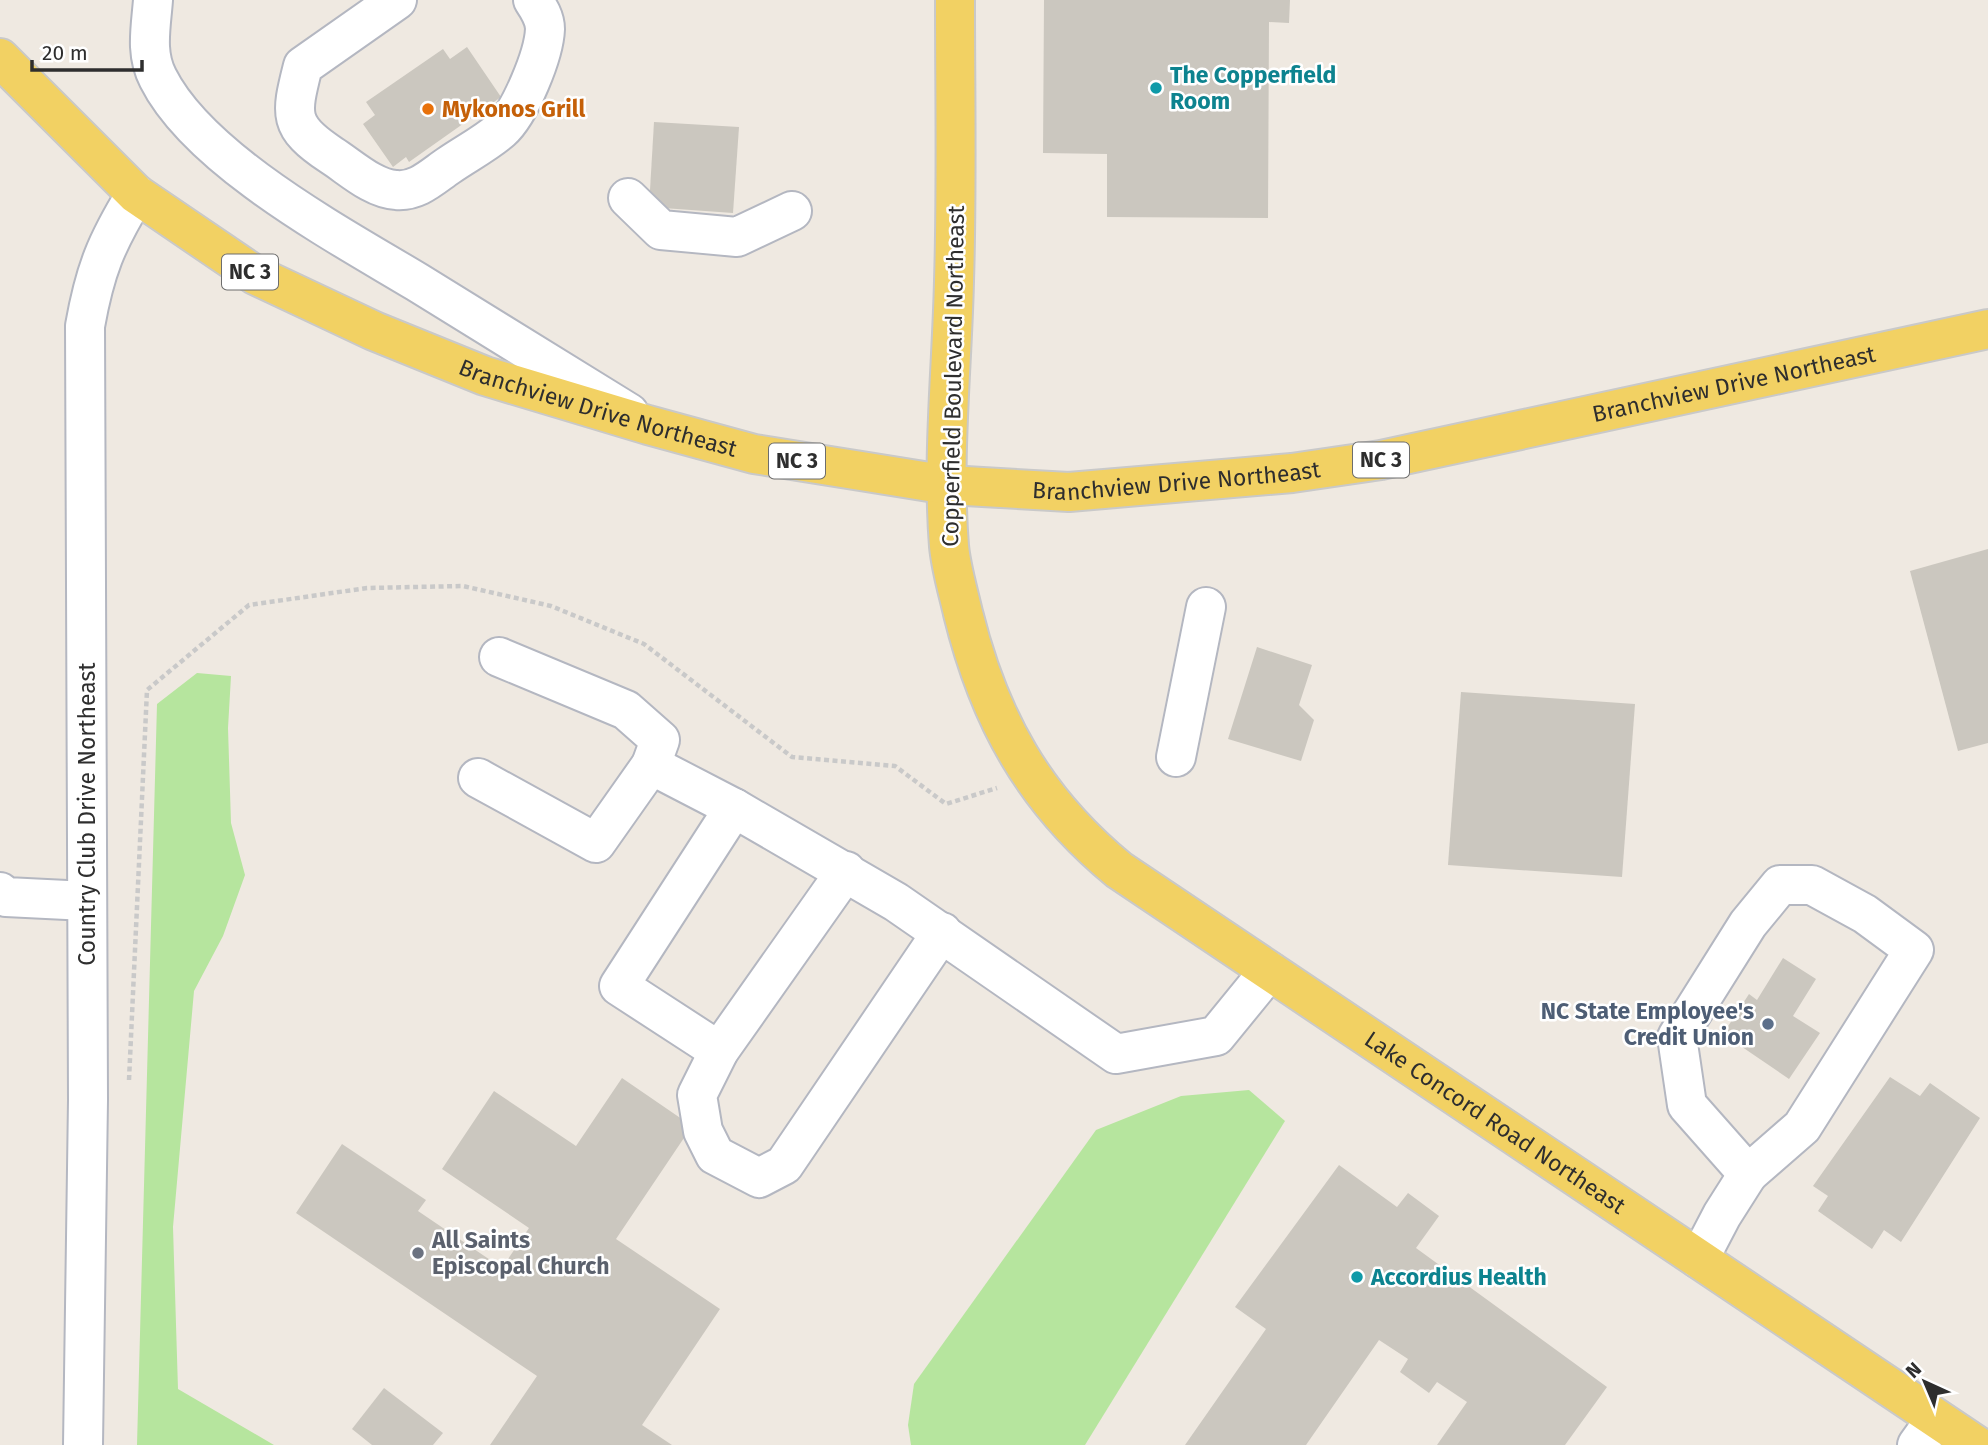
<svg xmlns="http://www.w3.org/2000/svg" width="1988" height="1445" font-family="'Fira Sans',sans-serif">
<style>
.green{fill:#b6e59e}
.building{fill:#cbc7bf}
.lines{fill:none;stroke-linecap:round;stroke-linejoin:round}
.minor-casing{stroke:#b4b7c1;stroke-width:42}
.major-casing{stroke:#c9c9c9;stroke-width:42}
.path{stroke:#c9c9c9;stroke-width:4.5;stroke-dasharray:5 3.5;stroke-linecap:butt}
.minor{stroke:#fff;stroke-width:38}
.major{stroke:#f2d163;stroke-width:38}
.culture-dot{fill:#0f9aa8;stroke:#fff;stroke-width:2.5}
.food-dot{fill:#e8710a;stroke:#fff;stroke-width:2.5}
.service-dot{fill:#5c6f8a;stroke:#fff;stroke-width:2.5}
.worship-dot{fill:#6b7280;stroke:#fff;stroke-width:2.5}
.labels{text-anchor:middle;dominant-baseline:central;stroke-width:5;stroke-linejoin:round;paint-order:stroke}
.shield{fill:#fff;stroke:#6d6d6d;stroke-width:2}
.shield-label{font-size:21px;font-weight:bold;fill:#2e2e2e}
.culture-label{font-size:23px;font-weight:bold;fill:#0d838f;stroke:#fff;text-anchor:start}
.food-label{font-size:23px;font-weight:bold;fill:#c56008;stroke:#fff;text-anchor:start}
.street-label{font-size:23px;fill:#2e2e2e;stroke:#fff}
.service-label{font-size:23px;font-weight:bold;fill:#4e5e75;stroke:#fff;text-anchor:end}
.worship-label{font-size:23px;font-weight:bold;fill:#5b616d;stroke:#fff;text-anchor:start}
</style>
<rect width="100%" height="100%" fill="#efe9e1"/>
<g class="green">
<polygon points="197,673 231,676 228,728 231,823 245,875 223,936 194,991 173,1227 178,1389 274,1445 137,1445 157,704"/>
<polygon points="1249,1090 1285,1121 1085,1445 911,1445 908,1425 914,1384 1096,1130 1181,1096"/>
</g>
<g class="building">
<polygon points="1044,0 1290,0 1289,23 1269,22 1268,218 1107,217 1107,154 1043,153"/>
<polygon points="467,47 501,97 409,162 406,157 393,167 363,124 375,115 366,102 443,49 450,59"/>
<polygon points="654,122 739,127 733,213 649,207"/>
<polygon points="1988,549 1988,743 1958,751 1910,571"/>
<polygon points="1257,647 1312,665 1299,705 1314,720 1301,761 1228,739"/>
<polygon points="1461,692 1635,704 1622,877 1448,865"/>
<polygon points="1783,958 1816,979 1793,1016 1820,1033 1789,1079 1723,1034 1749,994 1757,1000"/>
<polygon points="1890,1077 1920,1096 1930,1083 1980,1118 1901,1242 1884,1230 1872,1249 1818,1211 1828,1196 1813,1186"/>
<polygon points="622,1078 692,1126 616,1239 720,1309 642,1425 672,1445 490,1445 537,1376 296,1213 342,1144 426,1200 418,1211 502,1268 529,1228 442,1169 494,1091 576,1146"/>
<polygon points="1339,1165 1397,1207 1408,1193 1439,1216 1416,1248 1607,1387 1565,1445 1437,1445 1467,1402 1437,1382 1429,1393 1400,1372 1408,1359 1379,1340 1306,1445 1185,1445 1266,1329 1235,1307"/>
<polygon points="384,1388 443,1433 433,1445 372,1445 352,1429"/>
</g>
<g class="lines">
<g class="minor-casing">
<g id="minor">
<path d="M153 0C151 27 145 53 158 78 199 160 339 235 417 282 487 326 558 369 629 413"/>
<path d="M397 0 303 66C291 114 287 126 331 155 350 167 373 189 396 190 417 192 432 177 448 166 465 154 485 144 501 130 520 113 544 55 545 29 545 18 539 9 533 0"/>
<polyline points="628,198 661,230 737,237 792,211"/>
<polyline points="499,657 626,710 660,740 651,765"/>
<polyline points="1176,757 1206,607"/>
<polyline points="478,778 596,843 651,765 734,808 896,902 1116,1054 1216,1036 1269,971"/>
<polyline points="846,871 719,1051 697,1095 703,1131 715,1155 759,1178 784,1165 942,932"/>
<polygon points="1780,885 1812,885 1865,914 1914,950 1802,1127 1748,1174 1687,1105 1677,1037 1748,924"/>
<polyline points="0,892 6,897 87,901"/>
<polyline points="719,1051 619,986 734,808"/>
<polyline points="1699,1259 1722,1215 1748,1174"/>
<path d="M83 1445 88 1100 85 326C95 270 106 243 136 194"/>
<polyline points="1917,1445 1935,1420"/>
</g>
</g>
<g class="major-casing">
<g id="major">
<path id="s1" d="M955 0C955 94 957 187 954 281 952 368 942 458 949 546 951 568 958 591 963 613 989 719 1034 800 1119 870L1976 1445"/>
<path id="s2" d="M0 58 136 194 255 275 374 331 485 376 648 425 754 454 861 471 948 485 1069 492 1292 473 1381 460 1988 329"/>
</g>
</g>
<polyline class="path" points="129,1080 147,690 249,605 367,588 463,586 551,606 644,644 792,757 895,766 946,804 997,788"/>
<use href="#minor" class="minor"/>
<use href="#major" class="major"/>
</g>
<g class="culture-dot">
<circle cx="1156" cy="88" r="7"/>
<circle cx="1357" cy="1277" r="7"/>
</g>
<circle class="food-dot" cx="428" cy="109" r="7"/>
<circle class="service-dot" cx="1768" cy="1024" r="7"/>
<circle class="worship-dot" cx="418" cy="1253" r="7"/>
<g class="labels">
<g class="shield">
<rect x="222" y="254.5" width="56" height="35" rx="5"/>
<rect x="1353" y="442.5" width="56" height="35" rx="5"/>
<rect x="769" y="443.5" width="56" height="35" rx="5"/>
</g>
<g class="shield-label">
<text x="250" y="272">NC 3</text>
<text x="1381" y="460">NC 3</text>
<text x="797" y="461">NC 3</text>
</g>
<g class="culture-label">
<text x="1170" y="75">The Copperfield<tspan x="1170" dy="26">Room</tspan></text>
<text x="1371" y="1277">Accordius Health</text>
</g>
<g class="food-label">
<text x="442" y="109">Mykonos Grill</text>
</g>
<g class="street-label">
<text transform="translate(953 376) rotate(-89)">Copperfield Boulevard Northeast</text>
<text stroke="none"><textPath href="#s2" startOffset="1860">Branchview Drive Northeast</textPath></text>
<text stroke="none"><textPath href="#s2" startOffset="705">Branchview Drive Northeast</textPath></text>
<text stroke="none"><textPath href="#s2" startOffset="1293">Branchview Drive Northeast</textPath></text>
<text transform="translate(87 814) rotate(-90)">Country Club Drive Northeast</text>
<text stroke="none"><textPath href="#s1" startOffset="1374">Lake Concord Road Northeast</textPath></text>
</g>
<g class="service-label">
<text x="1754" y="1011">NC State Employee's<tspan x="1754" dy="26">Credit Union</tspan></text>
</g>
<g class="worship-label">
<text x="432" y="1240">All Saints<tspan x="432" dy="26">Episcopal Church</tspan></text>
</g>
</g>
<g transform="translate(1925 1382) rotate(316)" stroke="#ffffff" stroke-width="5" paint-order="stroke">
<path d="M0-5L12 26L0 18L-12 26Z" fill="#2e2e2e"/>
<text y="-10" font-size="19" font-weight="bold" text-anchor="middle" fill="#2e2e2e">N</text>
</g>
<path d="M32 60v10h110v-10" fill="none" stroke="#2e2e2e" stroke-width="3.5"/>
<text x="42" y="60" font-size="21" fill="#2e2e2e" stroke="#ffffff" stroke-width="5" paint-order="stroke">20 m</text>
</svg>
